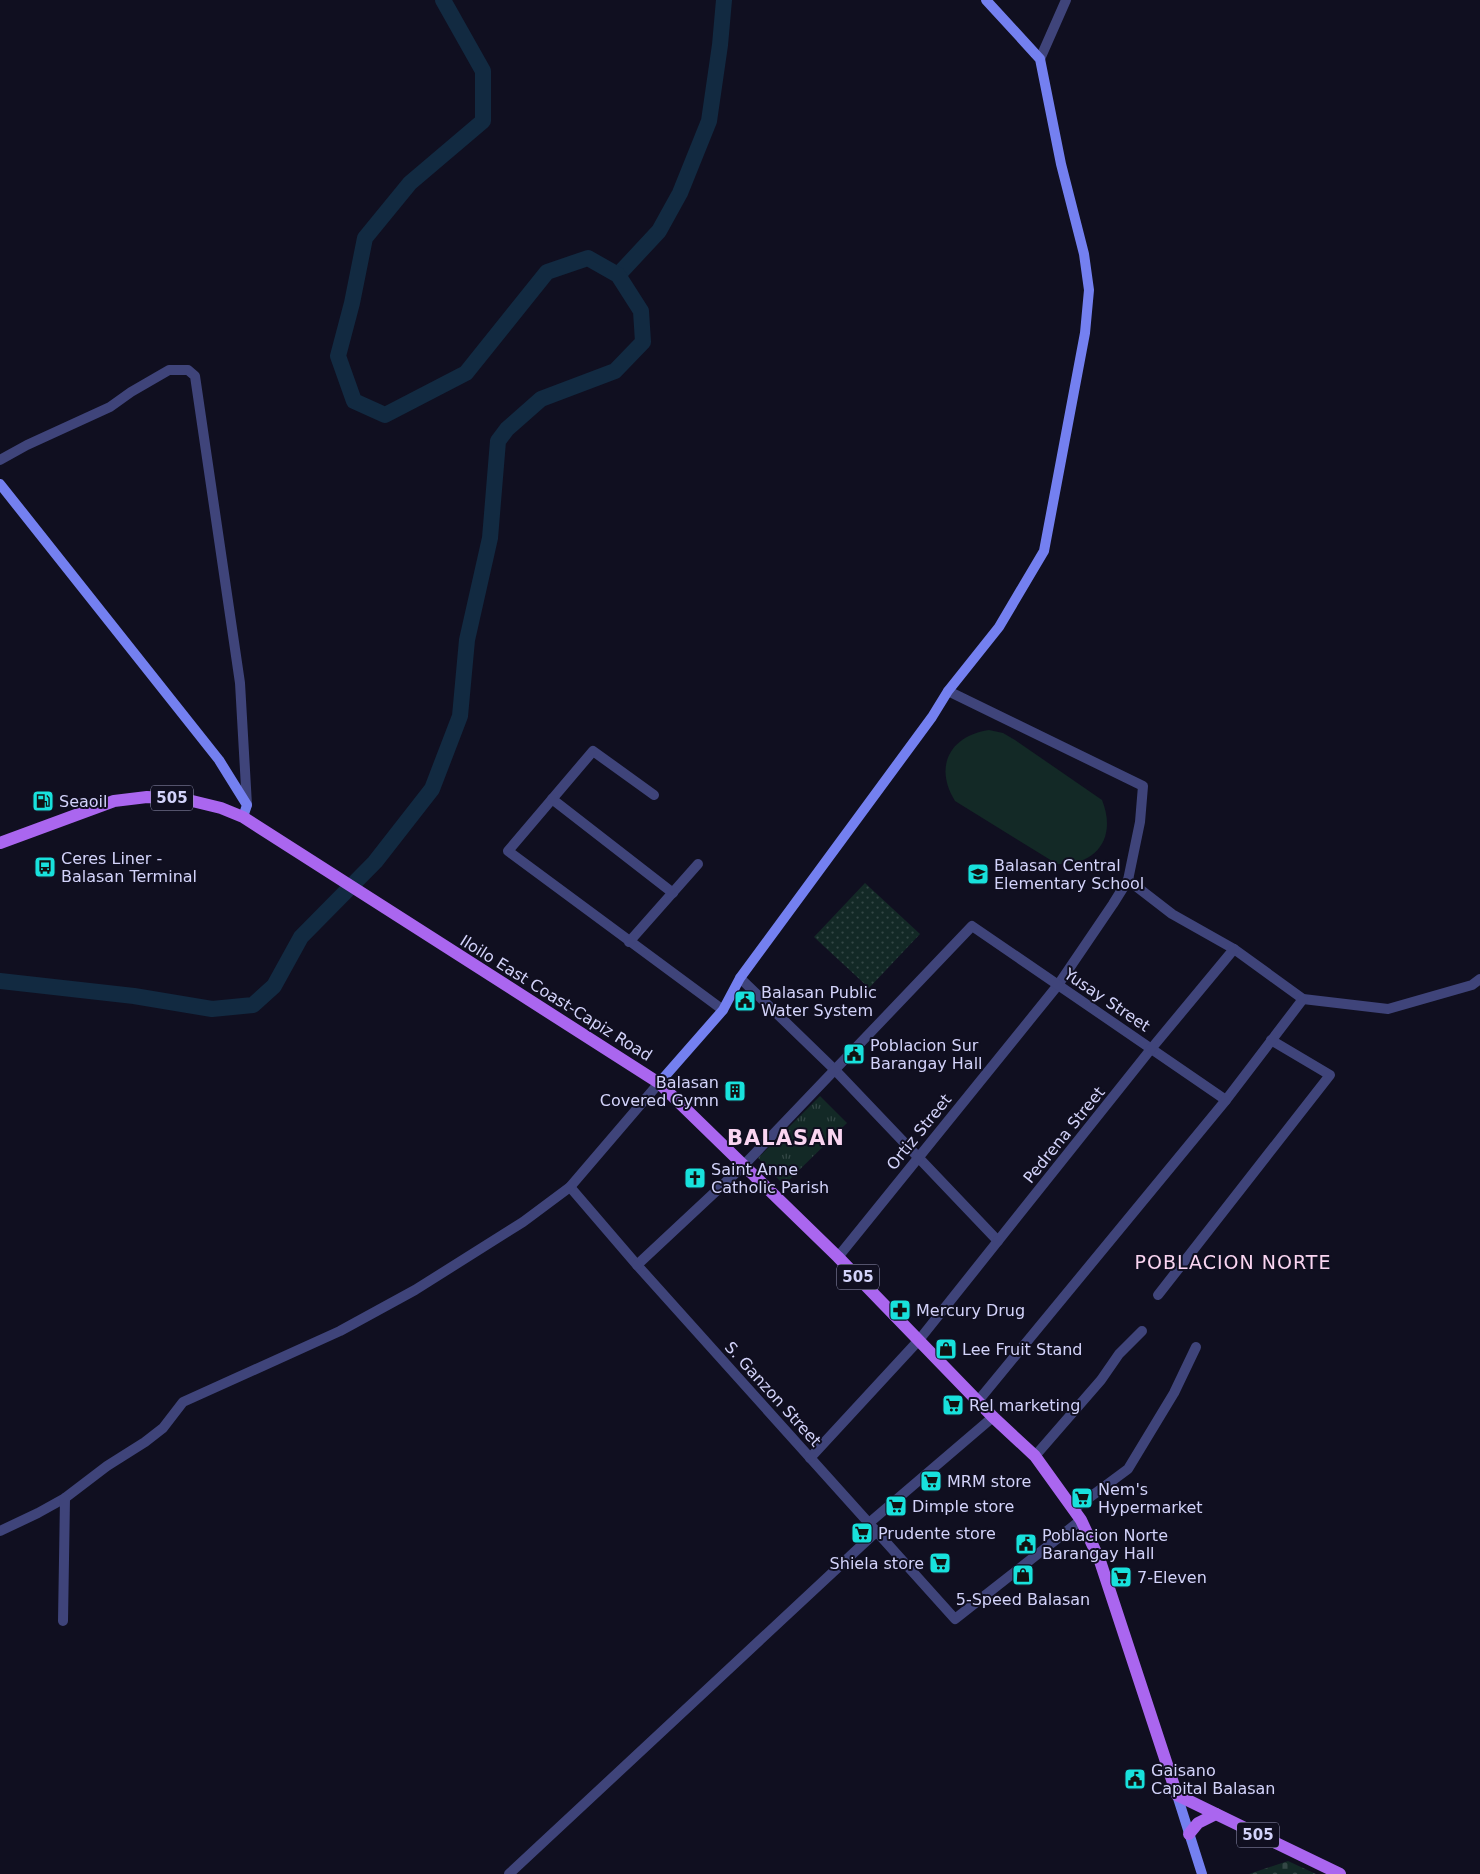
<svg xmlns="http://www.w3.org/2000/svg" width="1480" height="1874" font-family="'DejaVu Sans',sans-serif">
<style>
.grass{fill:url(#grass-dots)}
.cemetery{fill:url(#cemetery-stones)}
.park{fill:url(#park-tufts)}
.garden{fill:#132926}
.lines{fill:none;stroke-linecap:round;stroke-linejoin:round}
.river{stroke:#122a41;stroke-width:16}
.street{stroke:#3f447a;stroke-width:10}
.secondary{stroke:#7480f0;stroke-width:10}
.primary{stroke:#aa66ef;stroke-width:12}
.labels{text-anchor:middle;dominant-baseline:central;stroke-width:4;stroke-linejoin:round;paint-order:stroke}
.shield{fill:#100f20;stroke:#9898b9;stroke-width:1}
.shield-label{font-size:15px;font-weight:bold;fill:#d3d3fa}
.poi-label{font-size:16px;fill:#d3d3fa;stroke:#100f20;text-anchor:start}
.street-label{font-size:16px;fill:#d3d3fa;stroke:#100f20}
.quarter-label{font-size:19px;letter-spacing:1px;fill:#fad5f1;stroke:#100f20}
.district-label{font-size:21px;font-weight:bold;letter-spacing:1px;fill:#fad5f1;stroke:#100f20}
</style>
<defs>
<pattern id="grass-dots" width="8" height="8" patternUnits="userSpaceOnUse" patternTransform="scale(1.25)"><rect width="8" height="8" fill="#132926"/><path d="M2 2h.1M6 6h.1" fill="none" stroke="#344746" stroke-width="1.8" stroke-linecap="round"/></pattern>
<pattern id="cemetery-stones" width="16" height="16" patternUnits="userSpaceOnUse" patternTransform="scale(1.25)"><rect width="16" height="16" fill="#132926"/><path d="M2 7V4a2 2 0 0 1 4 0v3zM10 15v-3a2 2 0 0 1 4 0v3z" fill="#344746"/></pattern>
<pattern id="park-tufts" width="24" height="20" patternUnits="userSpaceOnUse" patternTransform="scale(1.25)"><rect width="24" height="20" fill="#132926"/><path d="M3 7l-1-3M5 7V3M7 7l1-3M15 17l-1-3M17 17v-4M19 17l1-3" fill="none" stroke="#344746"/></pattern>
</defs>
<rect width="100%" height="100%" fill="#100f20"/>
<polygon class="grass" points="865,883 920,934 869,988 814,937"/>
<polygon class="cemetery" points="1288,1861 1316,1874 1249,1874"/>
<polygon class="park" points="820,1096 847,1123 784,1185 758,1158"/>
<path class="garden" d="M989 730 1003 733 1015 740 1102 800C1117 837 1097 866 1057 864L955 801C934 767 949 736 989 730Z"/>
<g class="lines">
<g class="river">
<polyline points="618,275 659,231 680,193 709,121 720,45 724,0"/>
<polyline points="0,981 134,996 212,1009 253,1005 274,986 301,937 375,862 432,789 460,716 467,640 490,538 498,441 507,429 541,399 615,371 643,342 641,311 618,275 588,258 547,272 466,373 385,415 354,401 338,356 352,303 365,238 410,183 483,121 483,71 443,0"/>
</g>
<g class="street">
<polyline points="1040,59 1066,0"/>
<polyline points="0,460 27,445 110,407 131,392 169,370 188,370 195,376 240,683 247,805"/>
<polyline points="654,795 593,751 508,851 723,1010"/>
<polyline points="552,799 673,893"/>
<polyline points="1128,880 1172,914 1234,949 1303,999 1388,1009 1472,985 1480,979"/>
<polyline points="629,942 698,864"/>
<polyline points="740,978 835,1070 998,1241"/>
<polyline points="570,1187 637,1265 955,1619 1081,1520"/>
<polyline points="838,1257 1058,985 1113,904 1128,880 1140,822 1143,786 948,691"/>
<polyline points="637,1265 743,1166 972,926 1226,1100"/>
<polyline points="1158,1295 1330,1075 1271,1040"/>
<polyline points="978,1401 1226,1100 1303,999"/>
<polyline points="1035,1456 1101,1380 1119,1354 1142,1331"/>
<polyline points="810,1458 919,1340 1151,1049 1234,949"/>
<polyline points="1074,1509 1128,1469 1174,1393 1196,1347"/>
<polyline points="869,1523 993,1417"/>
<polyline points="0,1531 38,1513 65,1498 107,1466 145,1442 163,1428 183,1402 340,1331 415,1290 523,1222 570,1187 659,1083"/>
<polyline points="63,1621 65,1498"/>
<polyline points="509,1874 876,1532"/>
</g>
<g class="secondary">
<polyline points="0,484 219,760 247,805 243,817"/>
<polyline points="659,1083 723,1010 740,978 932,717 948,691 999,627 1044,551 1085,333 1089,290 1084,254 1061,164 1040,59 986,0"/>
<polyline points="1177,1795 1202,1874"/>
</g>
<g class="primary">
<polyline points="0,843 114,801 147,797 184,799 221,808 243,817 659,1083 838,1257 993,1417 1035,1456 1081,1520 1100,1561 1177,1795 1340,1874"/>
<polyline points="1189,1834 1198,1823 1216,1814"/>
</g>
</g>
<defs>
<g id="fuel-square" transform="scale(1.125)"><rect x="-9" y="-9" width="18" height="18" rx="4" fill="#18e1dc" stroke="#100f20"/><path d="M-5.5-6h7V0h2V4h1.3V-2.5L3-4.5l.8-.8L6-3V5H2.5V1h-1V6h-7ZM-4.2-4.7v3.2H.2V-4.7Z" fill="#111"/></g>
<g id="bus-square" transform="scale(1.125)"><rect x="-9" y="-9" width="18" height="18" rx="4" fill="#18e1dc" stroke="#100f20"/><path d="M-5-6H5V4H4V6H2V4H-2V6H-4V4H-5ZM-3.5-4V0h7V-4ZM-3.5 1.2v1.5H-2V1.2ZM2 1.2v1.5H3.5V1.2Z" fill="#111"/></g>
<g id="school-square" transform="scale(1.125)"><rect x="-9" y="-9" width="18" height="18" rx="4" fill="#18e1dc" stroke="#100f20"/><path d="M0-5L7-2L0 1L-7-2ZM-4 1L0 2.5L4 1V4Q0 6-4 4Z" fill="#111"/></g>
<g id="civic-square" transform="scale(1.125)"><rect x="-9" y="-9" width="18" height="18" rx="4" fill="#18e1dc" stroke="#100f20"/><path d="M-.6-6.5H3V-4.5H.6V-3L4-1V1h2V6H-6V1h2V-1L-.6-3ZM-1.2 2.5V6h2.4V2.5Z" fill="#111"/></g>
<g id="building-square" transform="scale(1.125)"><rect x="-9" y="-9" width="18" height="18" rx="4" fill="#18e1dc" stroke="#100f20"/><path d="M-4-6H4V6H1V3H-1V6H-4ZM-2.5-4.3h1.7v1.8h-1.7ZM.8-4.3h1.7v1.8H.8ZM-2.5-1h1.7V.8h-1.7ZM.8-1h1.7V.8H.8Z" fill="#111"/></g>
<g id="church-square" transform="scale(1.125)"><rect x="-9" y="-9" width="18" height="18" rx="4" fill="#18e1dc" stroke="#100f20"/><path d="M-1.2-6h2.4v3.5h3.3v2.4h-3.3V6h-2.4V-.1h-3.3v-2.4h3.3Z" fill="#111"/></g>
<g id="pharmacy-square" transform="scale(1.125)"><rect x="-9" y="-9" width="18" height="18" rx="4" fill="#18e1dc" stroke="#100f20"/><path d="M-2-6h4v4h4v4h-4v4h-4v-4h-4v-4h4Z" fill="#111"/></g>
<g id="shop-square" transform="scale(1.125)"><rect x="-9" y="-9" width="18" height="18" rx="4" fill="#18e1dc" stroke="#100f20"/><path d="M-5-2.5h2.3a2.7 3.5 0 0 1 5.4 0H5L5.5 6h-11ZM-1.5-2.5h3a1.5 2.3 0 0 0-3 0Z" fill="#111"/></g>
<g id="supermarket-square" transform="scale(1.125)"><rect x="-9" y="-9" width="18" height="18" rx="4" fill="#18e1dc" stroke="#100f20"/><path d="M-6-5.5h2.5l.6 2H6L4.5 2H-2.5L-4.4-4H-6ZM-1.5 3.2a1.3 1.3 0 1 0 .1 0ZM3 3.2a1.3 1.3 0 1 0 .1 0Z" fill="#111"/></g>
</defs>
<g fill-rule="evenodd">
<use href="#fuel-square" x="43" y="801"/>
<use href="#bus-square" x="45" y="867"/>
<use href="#school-square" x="978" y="874"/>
<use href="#civic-square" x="745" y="1001"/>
<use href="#civic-square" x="854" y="1054"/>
<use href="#building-square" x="735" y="1091"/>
<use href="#church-square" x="695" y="1178"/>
<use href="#pharmacy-square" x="900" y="1310"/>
<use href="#shop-square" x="946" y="1349"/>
<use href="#supermarket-square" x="953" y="1405"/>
<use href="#supermarket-square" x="931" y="1481"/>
<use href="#supermarket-square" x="1082" y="1498"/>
<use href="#supermarket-square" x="896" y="1506"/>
<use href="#supermarket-square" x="862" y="1533"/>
<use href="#civic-square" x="1026" y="1544"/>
<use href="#supermarket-square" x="940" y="1563"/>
<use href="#shop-square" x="1023" y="1575"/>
<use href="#supermarket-square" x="1121" y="1577"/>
<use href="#civic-square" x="1135" y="1779"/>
</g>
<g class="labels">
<g class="shield">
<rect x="151" y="785.5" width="42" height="25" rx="4"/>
<rect x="837" y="1264.5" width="42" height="25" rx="4"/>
<rect x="1237" y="1822.5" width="42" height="25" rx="4"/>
</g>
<g class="shield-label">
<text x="172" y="798">505</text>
<text x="858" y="1277">505</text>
<text x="1258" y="1835">505</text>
</g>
<g class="poi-label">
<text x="59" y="801">Seaoil</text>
<text x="61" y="858">Ceres Liner -<tspan x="61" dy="18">Balasan Terminal</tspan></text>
<text x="994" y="865">Balasan Central<tspan x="994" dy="18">Elementary School</tspan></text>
<text x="761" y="992">Balasan Public<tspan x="761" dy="18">Water System</tspan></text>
<text x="870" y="1045">Poblacion Sur<tspan x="870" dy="18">Barangay Hall</tspan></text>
<text x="719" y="1082" text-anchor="end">Balasan<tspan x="719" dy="18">Covered Gymn</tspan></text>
<text x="711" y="1169">Saint Anne<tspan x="711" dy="18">Catholic Parish</tspan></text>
<text x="916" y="1310">Mercury Drug</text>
<text x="962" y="1349">Lee Fruit Stand</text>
<text x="969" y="1405">Rel marketing</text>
<text x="947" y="1481">MRM store</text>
<text x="1098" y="1489">Nem's<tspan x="1098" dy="18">Hypermarket</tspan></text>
<text x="912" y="1506">Dimple store</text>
<text x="878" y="1533">Prudente store</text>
<text x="1042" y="1535">Poblacion Norte<tspan x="1042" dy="18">Barangay Hall</tspan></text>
<text x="924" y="1563" text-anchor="end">Shiela store</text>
<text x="1137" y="1577">7-Eleven</text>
<text x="1023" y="1599" text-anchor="middle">5-Speed Balasan</text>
<text x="1151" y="1770">Gaisano<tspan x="1151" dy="18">Capital Balasan</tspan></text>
</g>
<g class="street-label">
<text transform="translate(556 998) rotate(32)">Iloilo East Coast-Capiz Road</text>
<text transform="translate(1107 1000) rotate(34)">Yusay Street</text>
<text transform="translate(919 1132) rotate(-51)">Ortiz Street</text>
<text transform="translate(1064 1135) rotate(-51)">Pedrena Street</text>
<text transform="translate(773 1394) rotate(48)">S. Ganzon Street</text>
</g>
<g class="quarter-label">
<text x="1233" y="1262">POBLACION NORTE</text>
</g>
<g class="district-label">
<text x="786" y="1138">BALASAN</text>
</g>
</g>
</svg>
